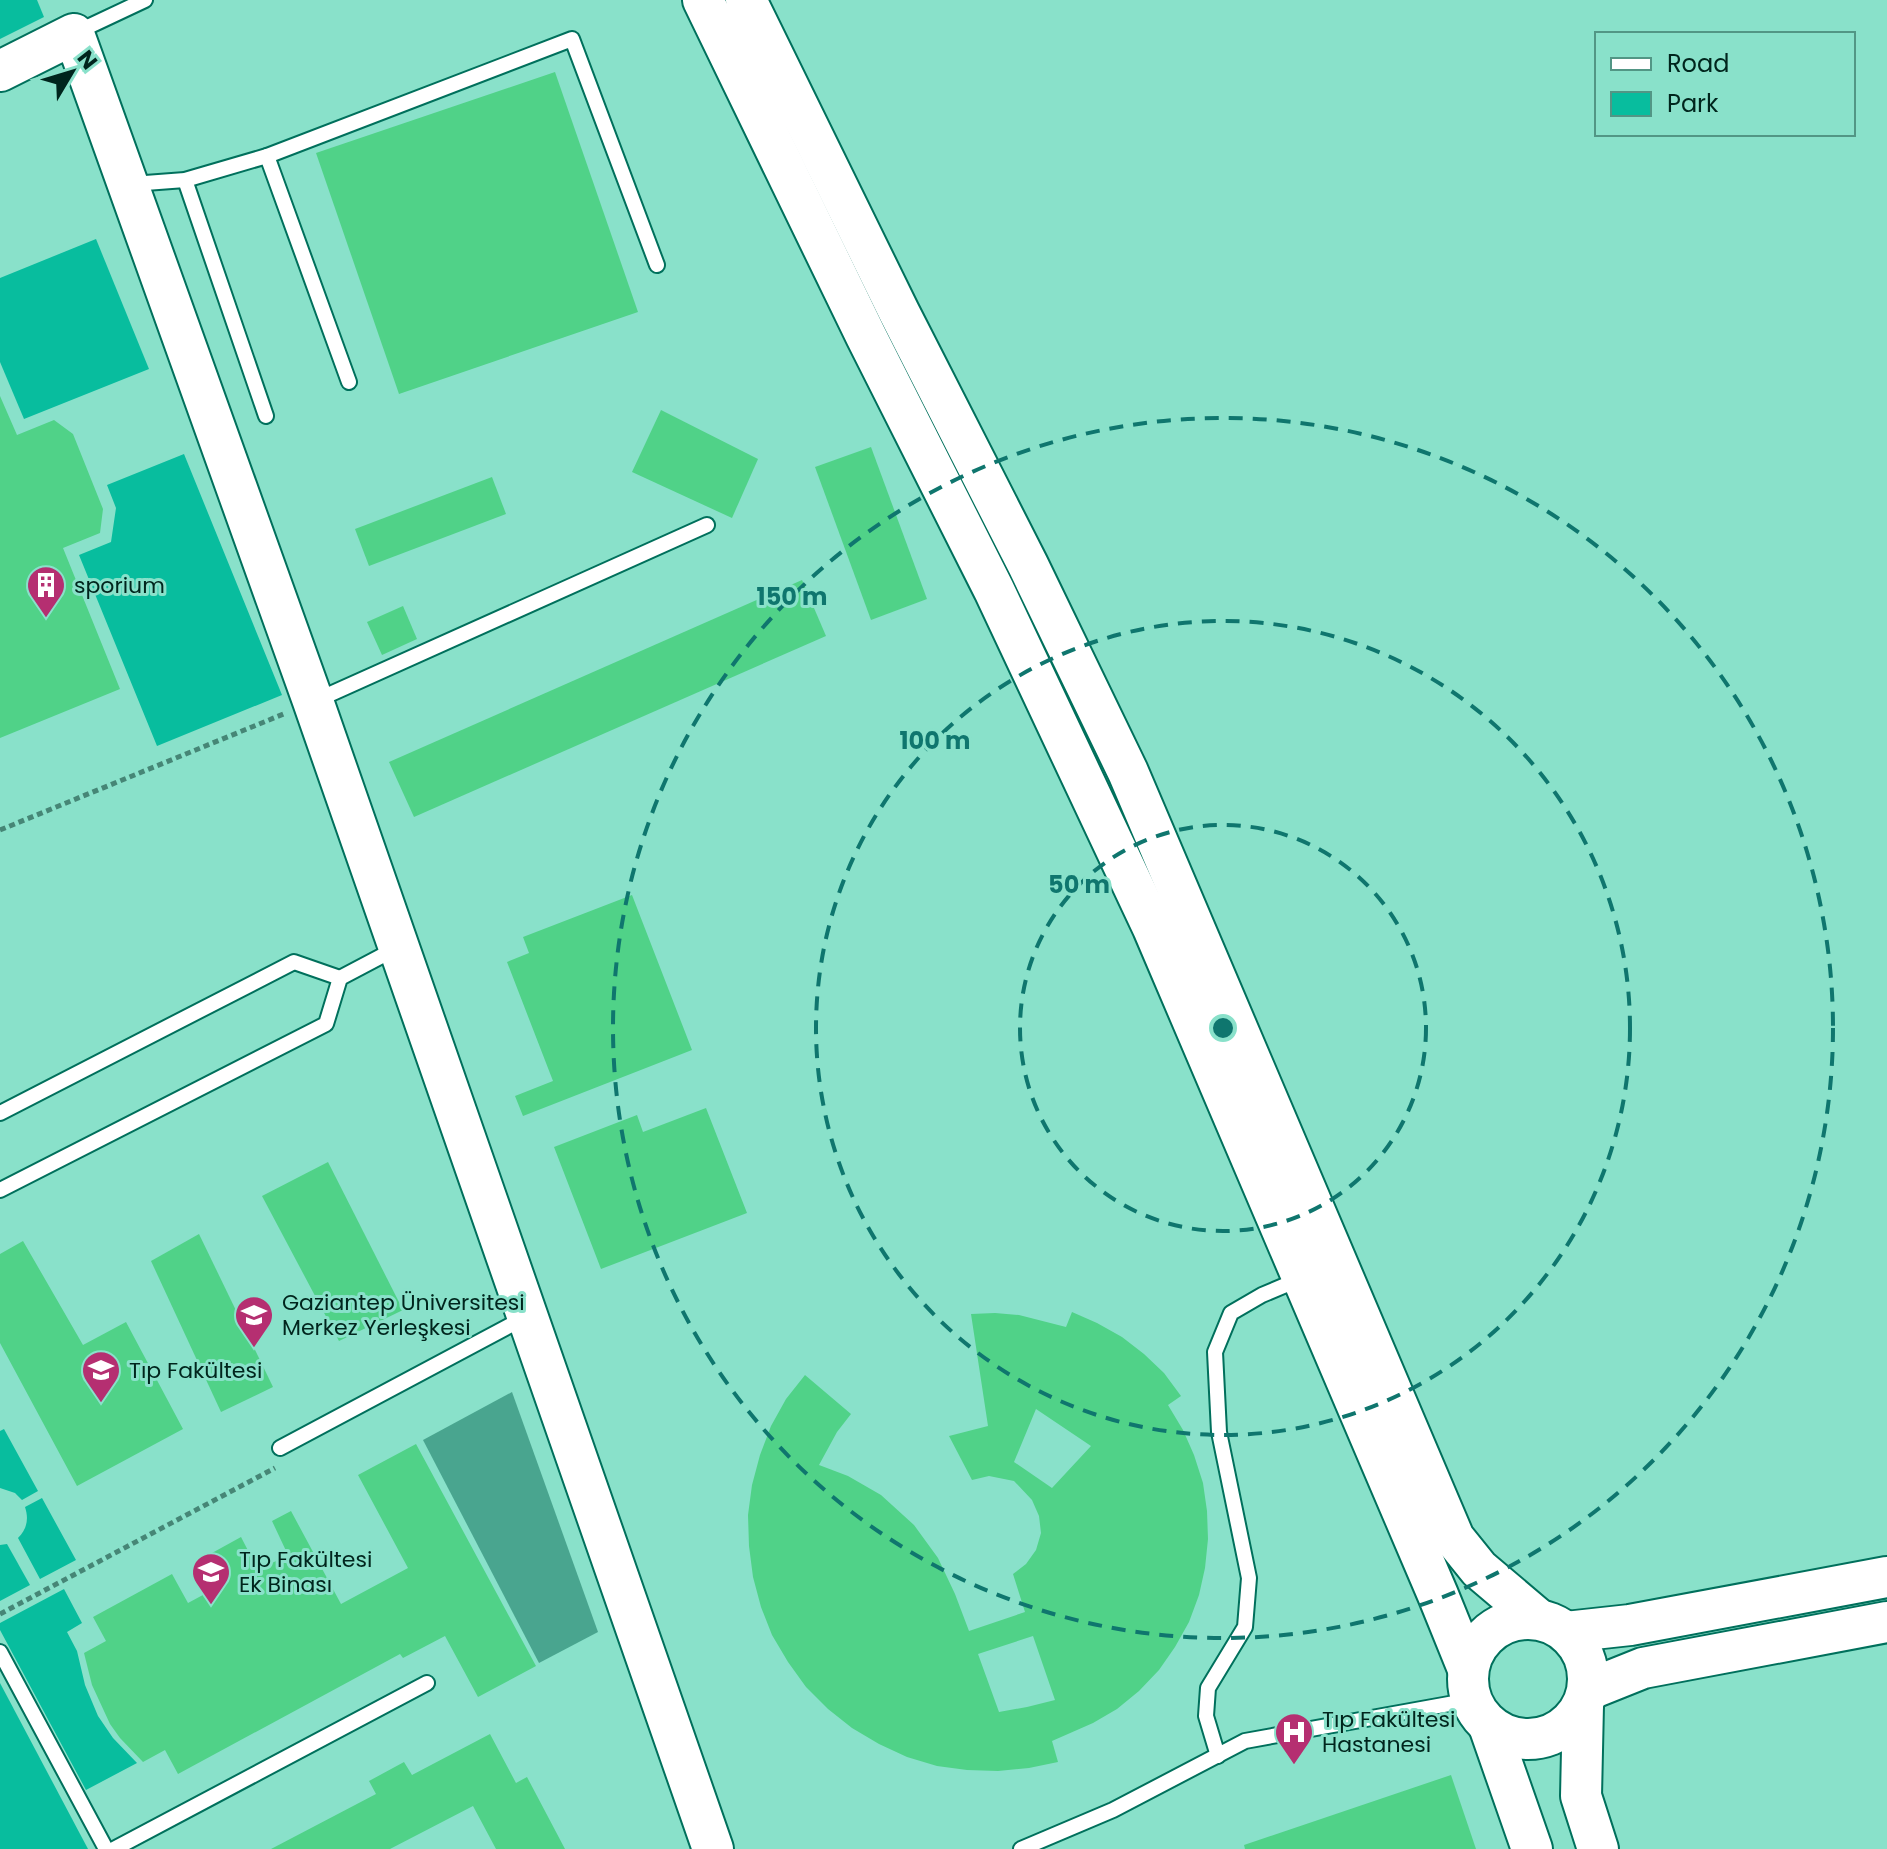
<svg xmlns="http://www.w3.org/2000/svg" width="1887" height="1849" font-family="Poppins,sans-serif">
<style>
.green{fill:#08bd9e}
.forest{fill:#49a58f}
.building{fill:#50d288;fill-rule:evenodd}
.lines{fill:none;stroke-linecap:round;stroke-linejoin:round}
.lane-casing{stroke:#00705c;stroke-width:18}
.secondary-casing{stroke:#00705c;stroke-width:44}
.path{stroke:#468676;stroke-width:5;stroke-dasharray:6 4;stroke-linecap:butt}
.lane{stroke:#fff;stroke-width:14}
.secondary{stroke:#fff;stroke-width:40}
.ring{fill:none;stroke:#0f766e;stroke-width:4;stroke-dasharray:14 10}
.labels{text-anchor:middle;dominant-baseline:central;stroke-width:6;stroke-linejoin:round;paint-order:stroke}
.poi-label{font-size:22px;fill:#00251d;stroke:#89e1ca;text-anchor:start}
.centre{fill:#0f766e;stroke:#89e1ca;stroke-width:4}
.ring-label{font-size:24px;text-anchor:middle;font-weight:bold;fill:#0f766e;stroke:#89e1ca;stroke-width:6;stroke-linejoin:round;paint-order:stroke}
</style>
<rect width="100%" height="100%" fill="#89e1ca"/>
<g class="green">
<polygon points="0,0 37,0 44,17 0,39"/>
<polygon points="96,239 149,369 24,419 0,362 0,278"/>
<polygon points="184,454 282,695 157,746 79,555 111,542 116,508 107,485"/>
<polygon points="4,1429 38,1491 22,1500 15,1493 0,1488 0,1431"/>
<path d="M42 1498 76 1560 40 1579 18 1538C27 1529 29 1519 25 1507Z"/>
<polygon points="7,1544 30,1585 0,1601 0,1545"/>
<polygon points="64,1589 82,1623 67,1632 77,1651 85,1685 98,1716 113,1738 137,1763 86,1790 0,1630 0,1623"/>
<polygon points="0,1683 88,1849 0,1849"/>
</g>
<polygon class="forest" points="512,1392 598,1632 539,1663 423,1440"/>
<g class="building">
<polygon points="555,72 638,312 399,394 316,153"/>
<polygon points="0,396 17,435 54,420 73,434 103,509 100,533 63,548 120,689 0,738"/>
<polygon points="661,410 758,459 732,518 632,472"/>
<polygon points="871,447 927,599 871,620 815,467"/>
<polygon points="492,477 506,514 369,566 355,529"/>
<polygon points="802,580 826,636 414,817 389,762"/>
<polygon points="403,606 417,639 382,655 367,622"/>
<polygon points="632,895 692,1050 523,1116 515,1096 553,1081 507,962 529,953 523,937"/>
<polygon points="706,1108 747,1213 601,1269 554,1147 637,1115 643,1132"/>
<polygon points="328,1162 403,1310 339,1341 262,1196"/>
<polygon points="199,1234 273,1387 221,1412 151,1261"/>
<polygon points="23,1241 83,1345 126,1322 183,1429 77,1486 0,1343 0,1254"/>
<path d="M1072 1312 1097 1323 1122 1337 1144 1354 1164 1373 1181 1396 1168 1405 1183 1430 1194 1455 1203 1483 1207 1511 1208 1539 1205 1568 1199 1595 1189 1622 1175 1647 1159 1670 1139 1691 1117 1709 1093 1723 1052 1741 1058 1762 1029 1768 998 1771 967 1770 937 1766 907 1757 879 1744 852 1728 828 1709 806 1687 788 1662 772 1635 761 1607 753 1577 749 1546 748 1515 752 1485 760 1455 771 1426 786 1399 805 1375 851 1414 837 1432 819 1465 848 1476 881 1495 914 1525 938 1558 955 1594 969 1631 1025 1612 1013 1574 1026 1564 1036 1550 1041 1533 1039 1516 1032 1500 1014 1481 989 1476 972 1480 949 1436 988 1426 971 1314 995 1313 1019 1315 1066 1327ZM1036 1409 1091 1446 1052 1488 1014 1462ZM1033 1636 1055 1700 1027 1707 999 1712 978 1654Z"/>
<polygon points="416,1444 536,1666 478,1697 445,1636 403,1658 400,1654 178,1774 165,1750 143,1762 120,1738 110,1724 92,1685 84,1653 106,1641 93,1617 172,1574 188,1603 227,1582 212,1553 241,1537 258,1570 288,1555 272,1521 291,1511 341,1604 408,1568 358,1475"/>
<polygon points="490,1734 516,1783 527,1777 565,1849 496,1849 473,1806 390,1849 271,1849 376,1794 369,1781 404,1762 412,1775"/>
<polygon points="1451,1775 1476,1849 1245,1849 1244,1845"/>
</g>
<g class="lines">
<g class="lane-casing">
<g id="lane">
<polyline points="77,32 145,0"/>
<polyline points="267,156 349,382"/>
<polyline points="185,180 266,416"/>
<polyline points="132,184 185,180 267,156 572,39 657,265"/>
<polyline points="317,700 707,525"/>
<polyline points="0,1113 294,962 340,978"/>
<polyline points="0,1190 326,1024 340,978 395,949"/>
<polyline points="280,1448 524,1318"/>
<polyline points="0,1652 106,1849"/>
<polyline points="1218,1756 1206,1716 1208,1688 1245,1627 1249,1578 1219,1432 1215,1352 1231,1313 1262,1295 1300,1279"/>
<polyline points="114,1849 427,1683"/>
<polyline points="1021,1849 1113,1810 1245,1741 1471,1700"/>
</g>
</g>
<g class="secondary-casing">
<g id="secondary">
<polyline points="703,0 866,336 994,590 1153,928 1438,1595 1468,1669"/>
<polyline points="746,0 899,312 1028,565 1128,772 1454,1538 1479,1569 1538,1619"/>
<polyline points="0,71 74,34 313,701 713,1849"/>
<circle cx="1528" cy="1679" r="60"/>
<polyline points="1566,1632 1630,1625 1887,1577"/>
<polyline points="1588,1690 1643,1668 1887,1622"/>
<polyline points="1583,1705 1581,1796 1598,1849"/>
<polyline points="1489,1726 1532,1849"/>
</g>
</g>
<g class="path">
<polyline points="0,830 286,713"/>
<polyline points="0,1614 275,1468"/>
</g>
<use href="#lane" class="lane"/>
<use href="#secondary" class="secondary"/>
</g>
<g class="ring">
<circle cx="1223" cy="1028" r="203"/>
<circle cx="1223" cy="1028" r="407"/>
<circle cx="1223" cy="1028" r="610"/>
</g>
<defs>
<g id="building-pin" transform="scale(2)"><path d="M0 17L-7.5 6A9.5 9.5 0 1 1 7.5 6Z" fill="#b52f71" stroke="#89e1ca"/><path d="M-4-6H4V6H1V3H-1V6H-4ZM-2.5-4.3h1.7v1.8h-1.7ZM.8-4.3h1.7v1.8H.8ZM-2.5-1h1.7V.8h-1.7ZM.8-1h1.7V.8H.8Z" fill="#fff"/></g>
<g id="university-pin" transform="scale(2)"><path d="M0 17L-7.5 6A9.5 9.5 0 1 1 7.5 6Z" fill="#b52f71" stroke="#89e1ca"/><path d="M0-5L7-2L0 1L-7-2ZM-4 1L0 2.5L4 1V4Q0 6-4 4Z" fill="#fff"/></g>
<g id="hospital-pin" transform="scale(2)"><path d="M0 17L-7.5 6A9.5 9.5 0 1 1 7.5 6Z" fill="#b52f71" stroke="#89e1ca"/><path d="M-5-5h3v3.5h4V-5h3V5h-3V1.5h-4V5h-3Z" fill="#fff"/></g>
</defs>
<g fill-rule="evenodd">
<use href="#building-pin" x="46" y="585"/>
<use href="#university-pin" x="254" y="1315"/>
<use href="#university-pin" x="101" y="1370"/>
<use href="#university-pin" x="211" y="1572"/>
<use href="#hospital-pin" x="1294" y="1732"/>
</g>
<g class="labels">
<g class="poi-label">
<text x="74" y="585">sporium</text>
<text x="282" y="1302">Gaziantep Üniversitesi<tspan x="282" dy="25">Merkez Yerleşkesi</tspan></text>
<text x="129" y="1370">Tıp Fakültesi</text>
<text x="239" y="1559">Tıp Fakültesi<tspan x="239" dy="25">Ek Binası</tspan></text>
<text x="1322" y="1719">Tıp Fakültesi<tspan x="1322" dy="25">Hastanesi</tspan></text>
</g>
</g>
<circle cx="1223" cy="1028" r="12" class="centre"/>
<g class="ring-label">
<text x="792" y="605">150 m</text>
<text x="935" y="749">100 m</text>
<text x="1079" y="893">50 m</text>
</g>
<rect x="1595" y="32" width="260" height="104" fill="#89e1ca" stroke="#529685" stroke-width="2"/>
<rect x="1611" y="58" width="40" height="12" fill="#ffffff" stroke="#529685" stroke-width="2"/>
<text x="1667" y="72" font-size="24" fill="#00251d">Road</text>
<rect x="1611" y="92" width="40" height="24" fill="#08bd9e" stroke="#529685" stroke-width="2"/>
<text x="1667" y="112" font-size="24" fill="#00251d">Park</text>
<g transform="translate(72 72) rotate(52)" stroke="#89e1ca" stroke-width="6" paint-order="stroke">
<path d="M0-6L14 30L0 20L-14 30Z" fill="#00251d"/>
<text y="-12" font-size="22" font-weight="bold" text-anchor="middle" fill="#00251d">N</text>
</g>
</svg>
